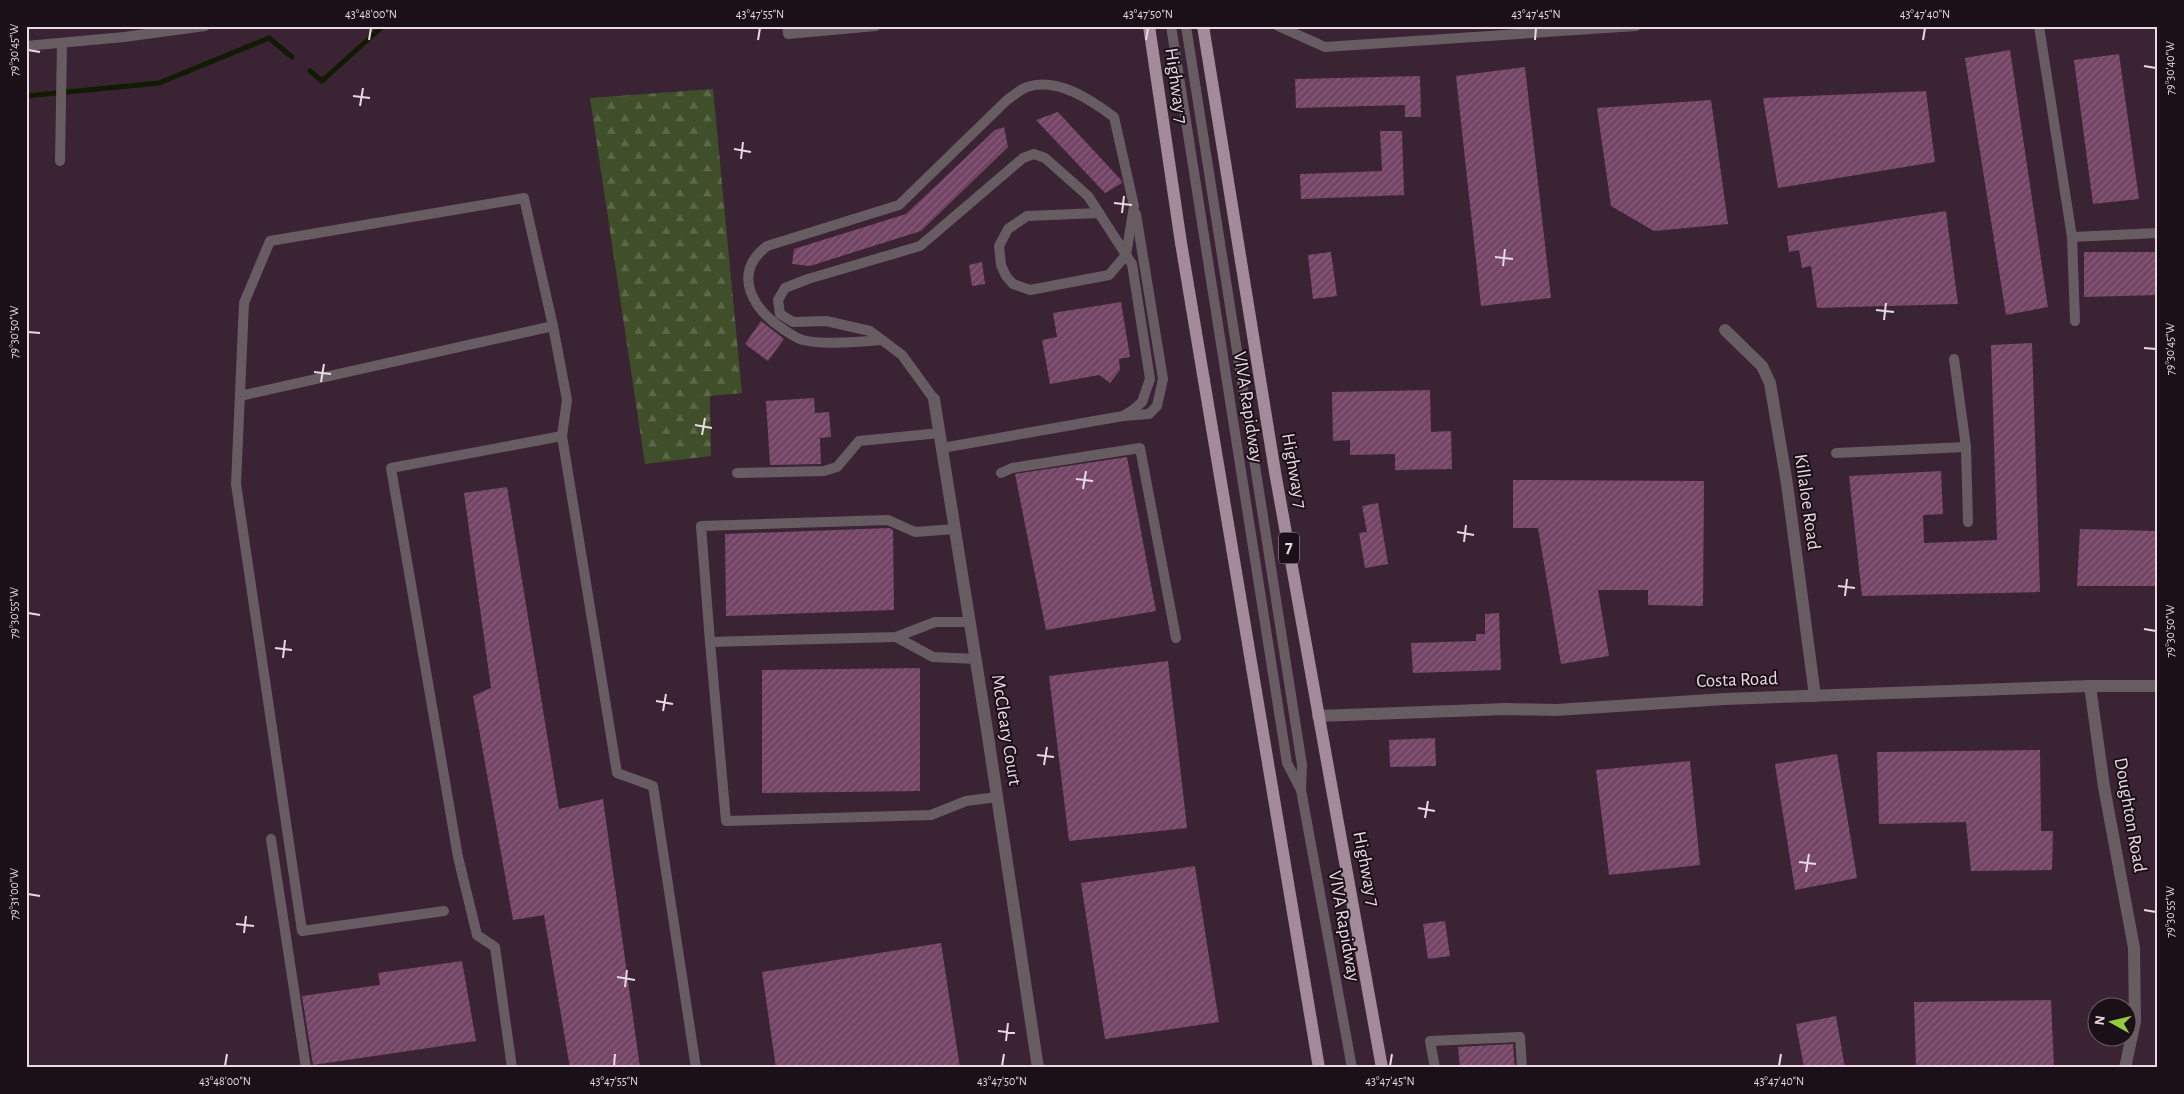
<svg xmlns="http://www.w3.org/2000/svg" width="2184" height="1094" font-family="'Alegreya Sans',sans-serif">
<style>
.forest{fill:url(#forest-firs)}
.lines{fill:none;stroke-linecap:round;stroke-linejoin:round}
.stream{stroke:#111b03;stroke-width:5}
.building{fill:url(#building-hatch)}
.lane{stroke:#685c63;stroke-width:10}
.street{stroke:#685c63;stroke-width:12}
.primary{stroke:#a38b9a;stroke-width:12}
.ticks{fill:none;stroke:#e9d9e3;stroke-width:2}
.labels{text-anchor:middle;dominant-baseline:central;stroke-width:4;stroke-linejoin:round;paint-order:stroke}
.shield{fill:#1b1017;stroke:#ab9da6;stroke-width:1}
.shield-label{font-size:18px;font-weight:bold;fill:#e9d9e3}
.street-label{font-size:19px;fill:#e9d9e3;stroke:#1b1017}
.neatline{fill:none;stroke:#e9d9e3;stroke-width:2}
.ticks-label{font-size:12px;text-anchor:middle;fill:#e9d9e3}
</style>
<defs>
<pattern id="forest-firs" width="22" height="20" patternUnits="userSpaceOnUse" patternTransform="scale(1.25)"><rect width="22" height="20" fill="#3f4f2a"/><path d="M5 1l3.5 6h-7zM16 11l3.5 6h-7z" fill="#5b6849"/></pattern>
<pattern id="building-hatch" width="6" height="6" patternUnits="userSpaceOnUse" patternTransform="scale(1.25)"><rect width="6" height="6" fill="#744465"/><path d="M-1 1l2-2M0 6l6-6M5 7l2-2" fill="none" stroke="#885e7b"/></pattern>
</defs>
<rect width="100%" height="100%" fill="#3a2332"/>
<polygon class="forest" points="713,89 742,393 710,396 711,456 645,464 590,98"/>
<g class="lines">
<g class="stream">
<polyline points="310,71 322,81 383,26"/>
<polyline points="26,96 159,83 269,38 292,57"/>
</g>
</g>
<g class="building">
<polygon points="2010,50 2048,307 2006,315 1965,58"/>
<polygon points="2119,54 2139,199 2093,204 2074,60"/>
<polygon points="1525,67 1551,298 1481,306 1456,76"/>
<polygon points="1420,76 1421,117 1405,117 1405,105 1296,108 1295,79"/>
<polygon points="1926,91 1935,162 1778,188 1763,98"/>
<polygon points="1711,100 1728,224 1654,231 1611,206 1597,108"/>
<polygon points="1058,112 1121,180 1122,183 1105,193 1036,120"/>
<polygon points="1004,127 1008,147 921,231 810,266 792,264 794,249 906,214 995,130"/>
<polygon points="1380,131 1402,131 1404,195 1301,199 1300,174 1382,171"/>
<polygon points="1946,211 1958,304 1817,308 1811,266 1802,268 1799,250 1789,252 1787,236"/>
<polygon points="1331,252 1337,296 1313,299 1308,255"/>
<polygon points="2084,252 2158,252 2158,295 2084,297"/>
<polygon points="982,262 985,284 972,286 969,265"/>
<polygon points="1121,302 1130,357 1119,359 1120,370 1110,383 1099,375 1050,384 1042,340 1057,337 1053,313"/>
<polygon points="761,321 784,339 768,361 745,344"/>
<polygon points="2032,343 2040,592 1862,596 1849,476 1941,471 1943,514 1923,515 1924,543 1997,540 1991,345"/>
<polygon points="1430,390 1431,432 1451,431 1452,469 1395,470 1395,454 1350,455 1350,440 1333,441 1332,392"/>
<polygon points="814,398 815,413 829,412 831,437 820,438 821,464 770,465 766,401"/>
<polygon points="1127,457 1156,611 1046,630 1015,474"/>
<polygon points="1513,480 1704,481 1703,606 1648,605 1648,590 1598,590 1609,656 1561,664 1538,528 1513,528"/>
<polygon points="507,487 559,809 603,799 640,1068 570,1068 544,915 513,920 473,696 491,688 464,493"/>
<polygon points="1378,503 1388,564 1365,568 1359,533 1367,532 1362,506"/>
<polygon points="889,528 893,530 894,610 726,616 725,534"/>
<polygon points="2080,529 2158,531 2158,586 2077,586"/>
<polygon points="1499,613 1501,670 1413,673 1411,643 1476,641 1476,634 1485,634 1485,614"/>
<polygon points="1168,661 1187,828 1069,841 1049,676"/>
<polygon points="920,668 920,791 762,793 762,670"/>
<polygon points="1435,738 1436,766 1390,767 1389,740"/>
<polygon points="2040,750 2041,831 2053,831 2052,870 1971,871 1966,822 1879,824 1877,752"/>
<polygon points="1837,754 1857,878 1795,890 1775,764"/>
<polygon points="1690,761 1700,865 1609,875 1596,770"/>
<polygon points="1195,866 1219,1022 1105,1039 1081,883"/>
<polygon points="1445,921 1450,956 1428,959 1423,924"/>
<polygon points="941,943 960,1068 776,1068 762,972"/>
<polygon points="462,961 476,1041 313,1065 302,996 380,985 378,973"/>
<polygon points="2051,1000 2054,1068 1916,1068 1914,1002"/>
<polygon points="1836,1016 1845,1068 1804,1068 1796,1024"/>
<polygon points="1513,1044 1515,1068 1460,1068 1458,1047"/>
</g>
<g class="lines">
<g class="lane">
<polyline points="787,26 788,34 876,26"/>
<polyline points="1171,26 1287,763 1301,790"/>
<polyline points="1186,26 1302,765 1301,790 1352,1068"/>
<polyline points="1278,26 1325,47 1636,26"/>
<polyline points="2039,26 2072,237 2158,233"/>
<polyline points="26,46 124,37 205,26"/>
<polyline points="60,161 62,43"/>
<polyline points="2072,237 2075,321"/>
<path d="M880 340C860 342 823 345 803 340 797 339 789 333 783 329 753 309 731 274 767 246L899 205 1007 100C1013 96 1021 89 1027 87 1058 77 1091 100 1114 117L1134 206 1126 255 1109 275 1030 290 1013 284 1006 276 1001 265 999 246 1008 229 1027 216 1099 213"/>
<polyline points="1954,359 1966,447"/>
<polyline points="240,396 553,326"/>
<polyline points="934,399 902,355 870,331 826,321 793,322 780,314 778,300 785,288 808,279 920,246 1023,158 1034,154 1045,158 1088,196 1132,264 1150,379 1142,402 1133,410 1123,416"/>
<polyline points="942,448 1123,416 1149,414 1157,406 1163,379 1136,214"/>
<polyline points="1836,453 1966,447 1968,522"/>
<polyline points="737,473 824,471 837,467 859,441 940,433"/>
<polyline points="1001,473 1012,468 1140,448 1176,638"/>
<polyline points="955,529 915,532 888,520 701,526 710,642 896,637 935,622 970,622"/>
<polyline points="896,637 933,657 976,659"/>
<polyline points="710,642 726,821 931,815 966,801 997,797"/>
<polyline points="271,839 306,1068"/>
<polyline points="444,911 302,931 236,484 244,303 270,241 524,198 553,326 567,400 562,436"/>
<polyline points="512,1068 495,947 477,935 458,857 391,468 562,436 617,773 653,786 696,1068"/>
<polyline points="1435,1068 1430,1041 1520,1037 1522,1068"/>
</g>
<g class="street">
<polyline points="1725,330 1762,366 1770,383 1787,484 1815,696"/>
<polyline points="934,399 987,730 1038,1068"/>
<polyline points="2090,686 2104,787 2134,948 2135,1021 2125,1068"/>
<polyline points="1318,716 1506,709 1556,710 1725,699 2090,686 2158,686"/>
</g>
<g class="primary">
<polyline points="1149,26 1181,243 1319,1068"/>
<polyline points="1203,26 1275,472 1382,1068"/>
</g>
</g>
<path class="ticks" d="M369 40 371 28M758 40 760 28M1146 40 1148 28M1535 40 1536 28M1923 40 1925 28M28 50 40 52M2144 66 2156 68M353 96 370 98M360 106 363 88M734 149 751 152M741 159 743 142M1114 203 1132 205M1122 213 1124 196M1495 257 1513 259M1503 266 1505 249M1876 310 1894 312M1884 320 1886 303M28 332 40 333M2144 348 2156 349M314 372 331 374M321 382 324 364M695 425 712 428M702 435 705 418M1076 479 1093 481M1083 489 1086 471M1457 532 1474 535M1464 542 1466 525M1838 586 1855 588M1845 596 1847 579M28 613 40 615M2144 629 2156 631M275 648 292 650M283 658 285 640M656 701 673 704M663 711 666 694M1037 755 1054 757M1044 765 1047 747M1418 808 1435 811M1425 818 1428 801M1799 862 1816 864M1806 872 1809 854M28 894 40 896M2144 910 2156 912M236 924 254 926M244 933 246 916M617 977 635 980M625 987 627 970M998 1031 1015 1033M1006 1041 1008 1023M225 1066 227 1054M614 1066 615 1054M1002 1066 1004 1054M1390 1066 1392 1054M1779 1066 1781 1054"/>
<g class="labels">
<rect class="shield" x="1279" y="532.5" width="20" height="31" rx="4"/>
<g class="shield-label">
<text x="1289" y="548">7</text>
</g>
<g class="street-label">
<text transform="translate(1176 86) rotate(82)">Highway 7</text>
<text transform="translate(1248 407) rotate(81)">VIVA Rapidway</text>
<text transform="translate(1294 471) rotate(80)">Highway 7</text>
<text transform="translate(1807 502) rotate(82)">Killaloe Road</text>
<text transform="translate(1737 680) rotate(-2)">Costa Road</text>
<text transform="translate(1006 730) rotate(81)">McCleary Court</text>
<text transform="translate(2130 815) rotate(80)">Doughton Road</text>
<text transform="translate(1366 869) rotate(79)">Highway 7</text>
<text transform="translate(1344 926) rotate(80)">VIVA Rapidway</text>
</g>
</g>
<rect width="2184" height="1094" fill="none" stroke="#1b1017" stroke-width="55"/>
<g transform="translate(2112 1022) rotate(278)"><circle r="24" fill="#1b1017" stroke="#6d6069"/>
<path d="M0-4L9 19L0 12L-9 19Z" fill="#93cc3d"/>
<text y="-8" font-size="14" font-weight="bold" text-anchor="middle" fill="#e9d9e3">N</text>
</g>
<rect x="28" y="28" width="2128" height="1038" class="neatline"/>
<g class="ticks-label">
<text x="371" y="18">43°48'00"N</text>
<text x="760" y="18">43°47'55"N</text>
<text x="1148" y="18">43°47'50"N</text>
<text x="1536" y="18">43°47'45"N</text>
<text x="1925" y="18">43°47'40"N</text>
<text transform="translate(14 50) rotate(-90)" y="4">79°30'45"W</text>
<text transform="translate(2170 68) rotate(-90)" y="4">79°30'40"W</text>
<text transform="translate(14 332) rotate(-90)" y="4">79°30'50"W</text>
<text transform="translate(2170 349) rotate(-90)" y="4">79°30'45"W</text>
<text transform="translate(14 613) rotate(-90)" y="4">79°30'55"W</text>
<text transform="translate(2170 631) rotate(-90)" y="4">79°30'50"W</text>
<text transform="translate(14 894) rotate(-90)" y="4">79°31'00"W</text>
<text transform="translate(2170 912) rotate(-90)" y="4">79°30'55"W</text>
<text x="225" y="1085">43°48'00"N</text>
<text x="614" y="1085">43°47'55"N</text>
<text x="1002" y="1085">43°47'50"N</text>
<text x="1390" y="1085">43°47'45"N</text>
<text x="1779" y="1085">43°47'40"N</text>
</g>
</svg>
